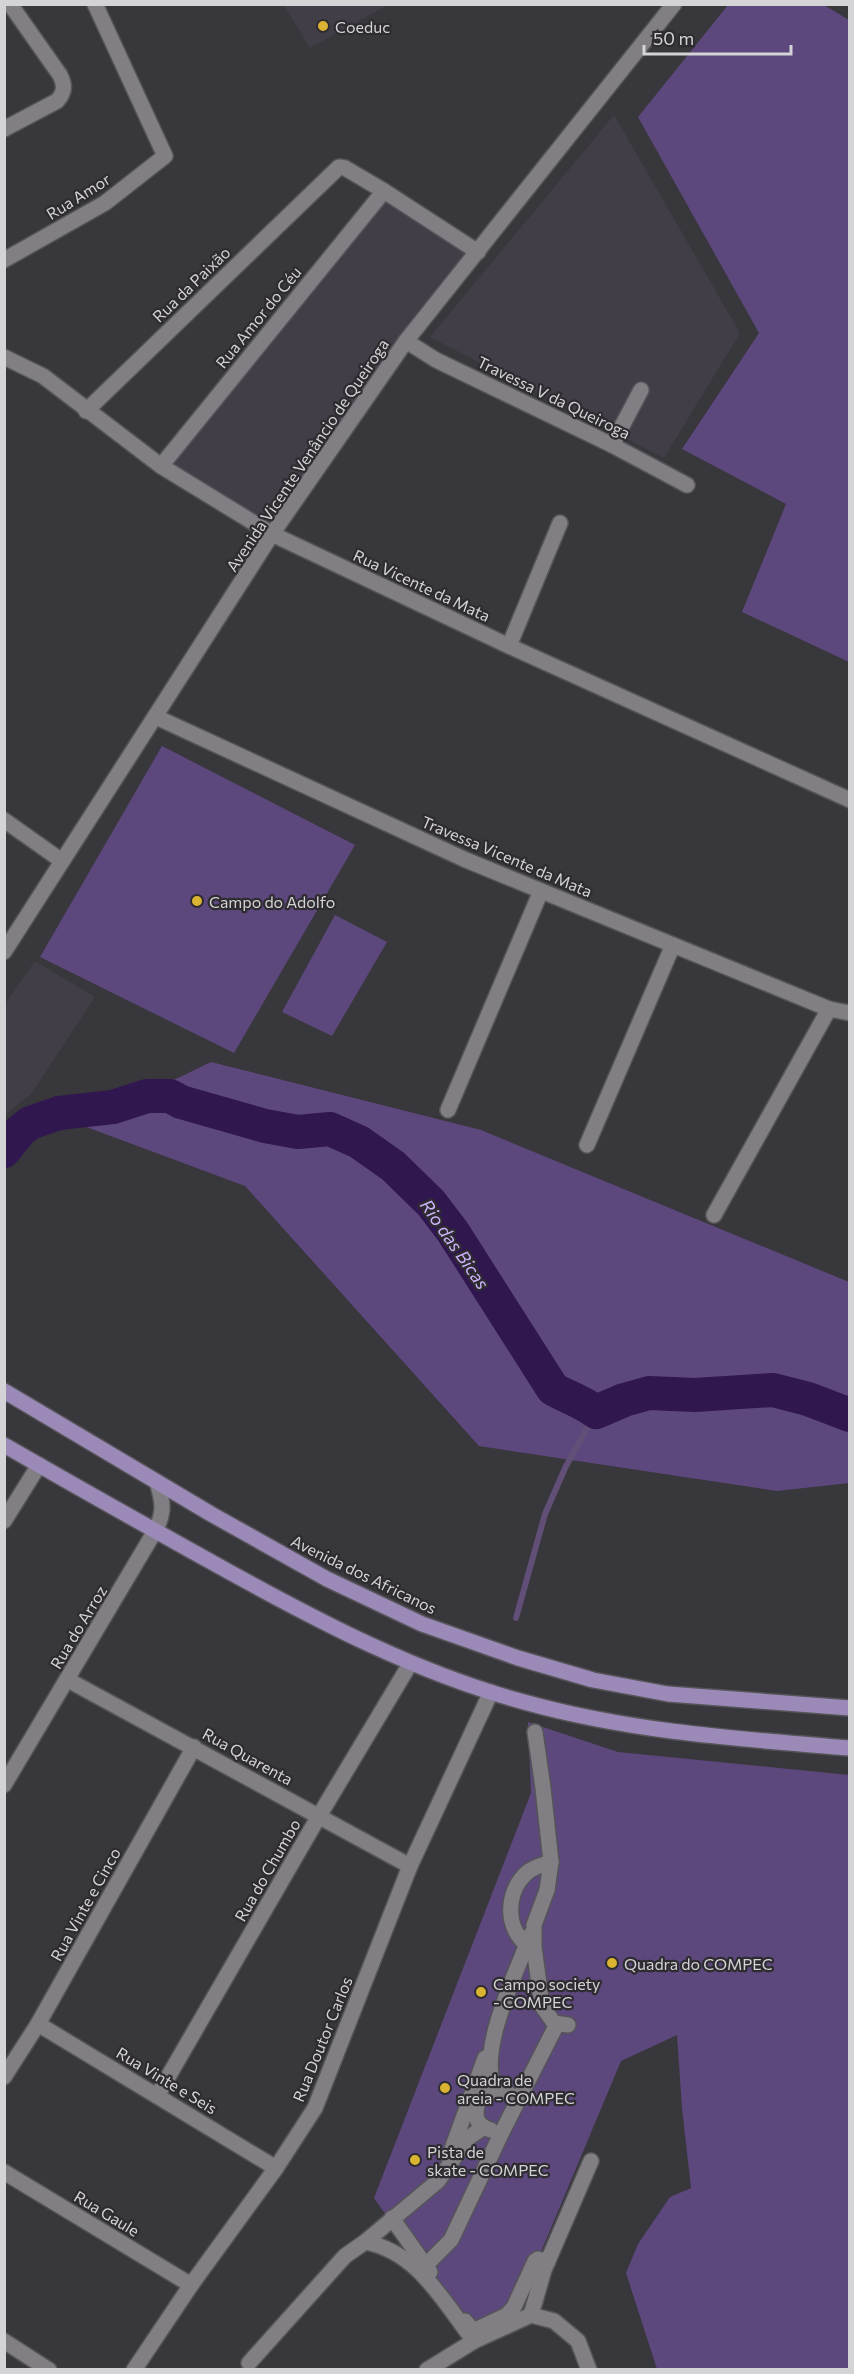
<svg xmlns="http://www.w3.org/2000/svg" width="854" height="2374" font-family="Commissioner,sans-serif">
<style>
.built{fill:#423e48}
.green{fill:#5d487d}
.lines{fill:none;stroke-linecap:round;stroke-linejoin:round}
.stream{stroke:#624f78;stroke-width:6}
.river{stroke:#31174f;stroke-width:34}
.minor-casing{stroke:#555458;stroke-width:18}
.major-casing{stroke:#555458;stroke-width:18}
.minor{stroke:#817f84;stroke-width:15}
.major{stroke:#9b89b8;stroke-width:15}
.poi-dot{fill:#dab333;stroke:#2e2c30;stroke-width:2}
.labels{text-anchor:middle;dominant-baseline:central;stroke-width:4.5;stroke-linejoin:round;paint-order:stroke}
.poi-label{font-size:16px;fill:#d4d3d6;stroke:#2e2c30;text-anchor:start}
.street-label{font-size:16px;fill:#d4d3d6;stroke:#2e2c30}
.water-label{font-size:18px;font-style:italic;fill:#cdb2fb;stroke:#2e2c30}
</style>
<rect width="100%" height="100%" fill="#38373b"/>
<g class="built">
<polygon points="284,5 388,5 310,48"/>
<polygon points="614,115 740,333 664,458 430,337"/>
<polygon points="384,191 478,252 272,534 161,466"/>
<polygon points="35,961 95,997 31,1094 5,1115 5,1004"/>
</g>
<g class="green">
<polygon points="728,5 824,5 849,20 849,662 742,612 786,504 682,449 759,333 638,117"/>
<polygon points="162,746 355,845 234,1053 40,957"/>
<polygon points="335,915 387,942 332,1036 282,1012"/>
<polygon points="211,1062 481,1130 849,1282 849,1483 777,1491 479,1446 245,1186 81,1125"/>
<polygon points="528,1722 618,1752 849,1775 849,2369 657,2369 626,2273 638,2244 670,2197 691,2188 682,2108 677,2035 621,2061 538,2259 517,2320 470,2333 374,2198 531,1793"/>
</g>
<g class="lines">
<polyline class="stream" points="516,1618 545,1514 566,1466 596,1412"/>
<path class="river" d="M4 1151 20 1131 30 1123 59 1113 113 1107 147 1096H170L181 1102 265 1126 298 1132 330 1129 359 1142 393 1166 431 1203 453 1232 553 1389C567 1397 583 1402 596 1412L624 1400 649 1393 695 1395 773 1390 808 1399 850 1415"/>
<g class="minor-casing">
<g id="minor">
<path d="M4 129 57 101C65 92 65 85 60 75L10 4"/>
<polyline points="4,260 105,203 165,156 95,4"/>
<polyline points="406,341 436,360 612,445 687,485"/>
<polyline points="4,357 43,376 161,466 272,534 509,646 850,800"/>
<polyline points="86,411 339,167 345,168 384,191 478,252"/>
<polyline points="612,445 641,390"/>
<polyline points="161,466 384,191"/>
<polyline points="509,646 560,523"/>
<polyline points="156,717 466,860 829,1009 850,1013"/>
<polyline points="4,820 62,861"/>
<polyline points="4,952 272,534 406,341 674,4"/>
<polyline points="448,1110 541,891"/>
<polyline points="587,1145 673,945"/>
<polyline points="714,1215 829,1009"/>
<polyline points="4,1521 39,1465"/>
<polyline points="68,1680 410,1866"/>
<polyline points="535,1732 543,1788 551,1862 547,1890 534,1925 534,1947 542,2006 554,2023 568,2025"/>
<path d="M4 1785 155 1531C165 1512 163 1502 157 1482"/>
<path d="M527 1945C504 1927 506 1889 529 1871 536 1866 543 1865 551 1862"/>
<polyline points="38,2024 276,2168"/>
<polyline points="4,2077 38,2024 194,1747"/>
<path d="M496 2091C475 2055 517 1971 531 1934"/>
<polyline points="157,2096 319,1816 410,1664"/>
<path d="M491 2130C472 2125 474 2110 481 2095 494 2088 507 2089 517 2101"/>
<polyline points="449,2157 485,2058"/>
<polyline points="4,2172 191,2285"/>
<polyline points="392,2218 430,2272"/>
<polyline points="365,2242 438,2181 468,2138 484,2127"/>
<polyline points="420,2271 451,2240 502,2132 557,2024"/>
<polyline points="531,2315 544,2270 591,2161"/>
<polyline points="465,2321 473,2331 507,2315 514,2307 535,2261 538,2259 548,2261"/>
<polyline points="4,2341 49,2370"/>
<path d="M249 2363 345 2256 365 2242C418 2252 443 2301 474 2341"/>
<polyline points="134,2370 191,2285 276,2168 315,2108 410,1866 491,1692"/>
<polyline points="427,2370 474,2341 531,2315 554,2321 578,2341 589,2370"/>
</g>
</g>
<g class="major-casing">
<g id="major">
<polyline points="4,1391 211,1514 327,1579 422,1624 518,1658 593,1680 668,1694 850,1708"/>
<path d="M4 1445C77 1487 150 1528 224 1569 320 1622 417 1673 524 1702 631 1732 740 1739 850 1748"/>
</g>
</g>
<use href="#minor" class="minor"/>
<use href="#major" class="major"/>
</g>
<g class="poi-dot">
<circle cx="323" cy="26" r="6"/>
<circle cx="197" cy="901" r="6"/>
<circle cx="612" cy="1963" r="6"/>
<circle cx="481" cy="1992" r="6"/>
<circle cx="445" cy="2088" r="6"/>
<circle cx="415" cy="2160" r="6"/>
</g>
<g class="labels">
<g class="poi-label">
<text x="335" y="26">Coeduc</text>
<text x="209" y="901">Campo do Adolfo</text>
<text x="624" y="1963">Quadra do COMPEC</text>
<text x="493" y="1983">Campo society<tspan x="493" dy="18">- COMPEC</tspan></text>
<text x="457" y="2079">Quadra de<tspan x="457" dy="18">areia - COMPEC</tspan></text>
<text x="427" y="2151">Pista de<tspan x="427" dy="18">skate - COMPEC</tspan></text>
</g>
<g class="street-label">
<text transform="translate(78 196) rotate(-32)">Rua Amor</text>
<text transform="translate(191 284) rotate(-44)">Rua da Paixão</text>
<text transform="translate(258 317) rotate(-51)">Rua Amor do Céu</text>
<text transform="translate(554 397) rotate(26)">Travessa V da Queiroga</text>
<text transform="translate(307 455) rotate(-56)">Avenida Vicente Venâncio de Queiroga</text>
<text transform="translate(422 585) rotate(25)">Rua Vicente da Mata</text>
<text transform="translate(507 856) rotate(23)">Travessa Vicente da Mata</text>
<text transform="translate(364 1574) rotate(26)">Avenida dos Africanos</text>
<text transform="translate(78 1627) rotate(-59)">Rua do Arroz</text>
<text transform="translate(248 1756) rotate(29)">Rua Quarenta</text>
<text transform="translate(267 1870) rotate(-60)">Rua do Chumbo</text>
<text transform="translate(85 1904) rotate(-61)">Rua Vinte e Cinco</text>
<text transform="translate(322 2039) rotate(-68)">Rua Doutor Carlos</text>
<text transform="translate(167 2080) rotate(31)">Rua Vinte e Seis</text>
<text transform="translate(107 2213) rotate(31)">Rua Gaule</text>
</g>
<g class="water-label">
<text transform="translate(455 1244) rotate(55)">Rio das Bicas</text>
</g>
</g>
<rect width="854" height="2374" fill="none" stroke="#d4d3d6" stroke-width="12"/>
<path d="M644 45v9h147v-9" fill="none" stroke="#d4d3d6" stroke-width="3"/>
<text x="653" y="45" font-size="18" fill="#d4d3d6" stroke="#2e2c30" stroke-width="4.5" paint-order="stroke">50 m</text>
</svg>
